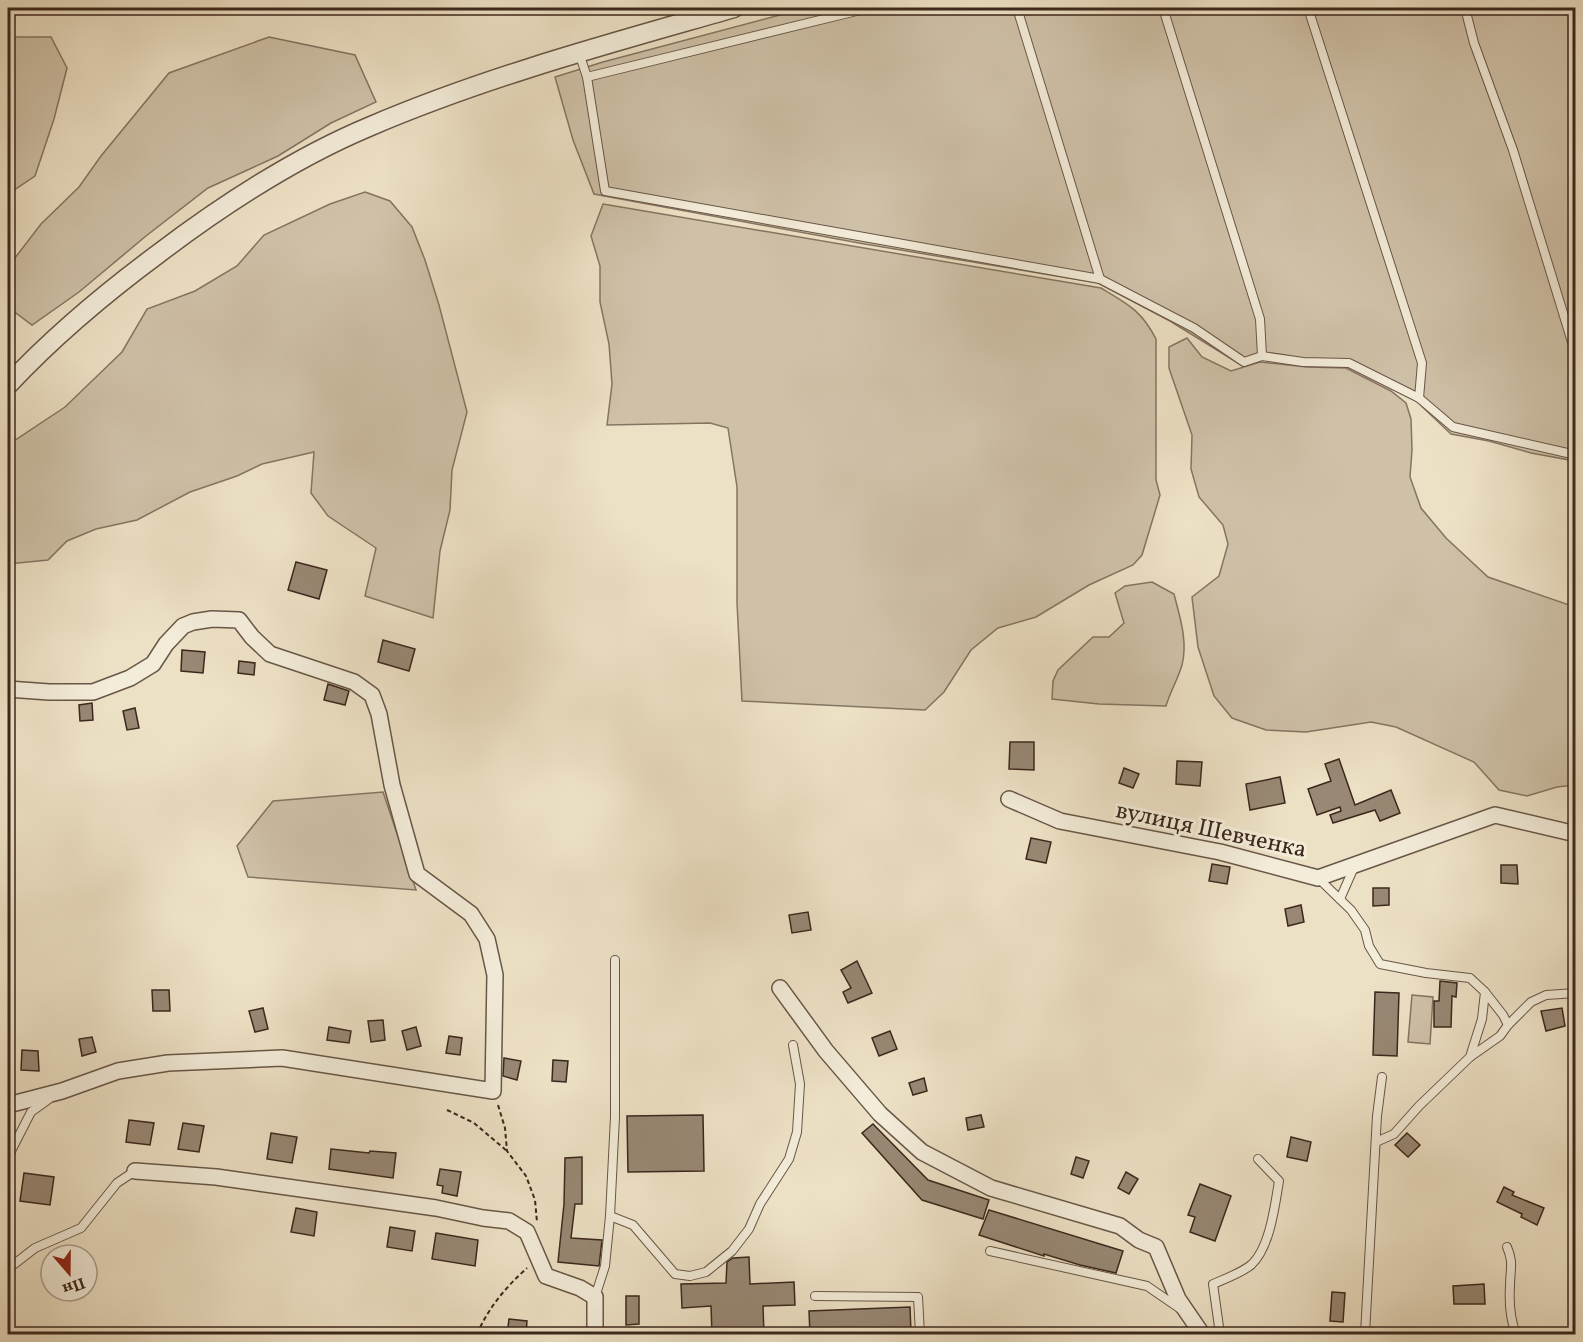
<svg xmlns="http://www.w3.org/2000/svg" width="1583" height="1342" font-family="Vollkorn,serif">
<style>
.green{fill:#cfc1a8;stroke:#867462;stroke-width:1.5}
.building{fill:#988874;stroke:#3c271d;stroke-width:1.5}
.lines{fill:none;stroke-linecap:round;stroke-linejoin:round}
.service-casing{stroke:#685647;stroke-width:10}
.minor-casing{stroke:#685647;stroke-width:18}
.tertiary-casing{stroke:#685647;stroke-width:21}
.path{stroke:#3c271d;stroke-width:2;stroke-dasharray:4.5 3;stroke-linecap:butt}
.service{stroke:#f3ecd9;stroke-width:8}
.minor{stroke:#f3ecd9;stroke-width:15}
.tertiary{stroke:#f3ecd9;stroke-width:18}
.labels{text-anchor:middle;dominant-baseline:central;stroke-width:6;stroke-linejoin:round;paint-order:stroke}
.street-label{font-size:24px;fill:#3c271d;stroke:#f3ecd9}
</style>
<rect width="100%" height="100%" fill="#ede1c5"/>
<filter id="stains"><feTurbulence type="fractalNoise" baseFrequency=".00333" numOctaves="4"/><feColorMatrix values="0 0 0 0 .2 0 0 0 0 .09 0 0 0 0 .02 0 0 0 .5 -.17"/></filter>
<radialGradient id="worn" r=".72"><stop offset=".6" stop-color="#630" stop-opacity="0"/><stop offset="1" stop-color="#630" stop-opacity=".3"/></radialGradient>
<g class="green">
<polygon points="806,8 1575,8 1575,461 1531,453 1489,441 1451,434 1412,397 1348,365 1266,358 1241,365 1170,321 1098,283 859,243 594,194 573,140 555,77 603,62"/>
<polygon points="8,37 51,37 67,68 54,119 35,176 8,194"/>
<polygon points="269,37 355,55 376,102 331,123 278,156 208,188 146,236 79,292 32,325 12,310 8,291 8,267 41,224 79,187 101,156 169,73"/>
<polygon points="365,192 390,201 412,227 425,260 439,305 467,412 452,470 450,510 440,551 433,618 365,596 376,548 328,516 311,493 314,452 262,464 237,476 190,492 137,520 96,529 67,541 48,560 8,564 8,445 65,407 122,352 147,309 195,291 237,266 264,235 330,204"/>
<path d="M603 204 1101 288C1128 304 1142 311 1156 339V480L1160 495 1142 555 1133 565 1089 585 1036 617 998 628 971 650 944 692 925 710 742 701 737 603V487L728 428 710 423 607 425 612 384 609 344 600 302V266L591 236Z"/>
<polygon points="1187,338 1202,357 1231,371 1260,362 1307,367 1346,368 1391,391 1406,403 1411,419 1412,450 1410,477 1421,508 1446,538 1488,577 1572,606 1575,604 1575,785 1557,787 1527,796 1499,790 1474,762 1396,727 1371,722 1306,732 1266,730 1232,718 1214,696 1198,647 1192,597 1219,576 1228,544 1223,525 1199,497 1191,469 1192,435 1169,368 1169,347"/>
<path d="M1152 582 1174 594C1180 618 1188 641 1182 665 1178 679 1170 692 1166 706L1099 704 1052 699 1053 681 1058 670 1093 637H1109L1124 623 1115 593 1125 586Z"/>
<polygon points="383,792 416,890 248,877 237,846 273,801"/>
<polygon points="1412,995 1433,997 1430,1044 1408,1042"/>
</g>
<g class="building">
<polygon points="296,562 327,570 319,599 288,590"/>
<polygon points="383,640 415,649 409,671 378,662"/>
<polygon points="182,650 205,652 203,673 181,671"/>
<polygon points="239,661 255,663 254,675 238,673"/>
<polygon points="328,684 349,691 345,705 324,700"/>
<polygon points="92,703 93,720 80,721 79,705"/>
<polygon points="135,708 139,728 127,730 123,711"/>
<polygon points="1010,742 1034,742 1034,770 1009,769"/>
<polygon points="1339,759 1355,805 1391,790 1400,813 1380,821 1375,810 1333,823 1330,815 1341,811 1340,807 1317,815 1308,789 1331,781 1325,764"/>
<polygon points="1177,761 1202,762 1200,786 1176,784"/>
<polygon points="1124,768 1139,774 1133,788 1119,783"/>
<polygon points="1280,777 1285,803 1250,810 1246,784"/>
<polygon points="1031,838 1051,842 1046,863 1026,859"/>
<polygon points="1212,864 1230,867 1227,884 1209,881"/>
<polygon points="1501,865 1517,865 1518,884 1501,883"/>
<polygon points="1373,888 1389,888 1389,905 1373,906"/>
<polygon points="1301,905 1304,922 1288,926 1285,909"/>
<polygon points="808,912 811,930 792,933 789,915"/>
<polygon points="857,961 872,993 848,1003 843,992 851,988 841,970"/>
<polygon points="1440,981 1457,983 1456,997 1452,996 1451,1027 1434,1027 1434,1001 1439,1001"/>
<polygon points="152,990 169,990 170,1011 153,1011"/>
<polygon points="1375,992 1399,993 1397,1056 1373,1055"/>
<polygon points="263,1008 268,1029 255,1032 249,1011"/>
<polygon points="1562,1008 1565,1026 1546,1031 1541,1011"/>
<polygon points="383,1020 385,1040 371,1042 368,1021"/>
<polygon points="329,1027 351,1031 349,1043 327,1040"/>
<polygon points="416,1027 421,1046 407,1050 402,1031"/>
<polygon points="890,1031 897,1049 879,1056 872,1038"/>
<polygon points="449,1036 462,1038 460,1055 446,1053"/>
<polygon points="92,1037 96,1052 82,1056 79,1039"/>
<polygon points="22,1050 38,1051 39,1071 21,1070"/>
<polygon points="504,1058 521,1061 517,1080 503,1076"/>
<polygon points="553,1060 568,1061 566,1082 552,1081"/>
<polygon points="924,1078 927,1091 913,1095 909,1083"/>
<polygon points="703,1115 704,1171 628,1172 627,1116"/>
<polygon points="981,1115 984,1127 968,1130 966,1118"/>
<polygon points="129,1120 154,1123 150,1145 126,1142"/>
<polygon points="183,1123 204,1126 199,1152 178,1149"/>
<polygon points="873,1124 928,1180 989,1200 983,1219 922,1200 862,1133"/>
<polygon points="271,1133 297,1137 292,1163 267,1159"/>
<polygon points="1407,1133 1420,1145 1408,1157 1395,1145"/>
<polygon points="1291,1137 1311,1142 1307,1161 1287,1157"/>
<polygon points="331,1149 369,1153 370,1151 396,1153 393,1178 329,1169"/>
<polygon points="582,1157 582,1204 575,1204 571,1238 602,1240 599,1266 558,1262 564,1204 565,1158"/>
<polygon points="1076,1157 1089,1161 1083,1178 1071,1174"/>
<polygon points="440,1169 461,1172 457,1196 442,1193 443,1186 437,1185"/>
<polygon points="1126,1172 1138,1179 1129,1194 1118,1188"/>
<polygon points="24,1173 54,1177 50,1205 20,1201"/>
<polygon points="1200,1184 1231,1196 1215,1241 1190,1232 1195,1217 1188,1215"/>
<polygon points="1504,1187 1514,1192 1512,1195 1544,1208 1537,1225 1521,1217 1522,1214 1497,1202"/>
<polygon points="296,1208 317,1212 314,1236 291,1232"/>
<polygon points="989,1210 1123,1251 1116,1273 1080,1265 1044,1254 1044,1256 979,1235"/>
<polygon points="390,1227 415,1231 412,1251 387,1247"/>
<polygon points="436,1233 478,1240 475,1266 432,1259"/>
<polygon points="749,1257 750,1284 794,1282 795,1305 763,1306 764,1335 712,1335 711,1306 682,1308 681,1284 726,1283 727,1262 733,1258"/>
<polygon points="1484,1284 1485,1304 1454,1304 1453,1286"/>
<polygon points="1332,1292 1345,1293 1343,1322 1330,1321"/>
<polygon points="626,1296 639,1296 639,1324 626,1325"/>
<polygon points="910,1307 911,1333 810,1335 809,1311"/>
<polygon points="509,1319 527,1321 526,1335 507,1335"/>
</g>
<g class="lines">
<g class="service-casing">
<g id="service">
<polyline points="1017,8 1100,279"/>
<polyline points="1163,8 1260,319 1262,356"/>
<polyline points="1308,8 1422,363 1419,398"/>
<polyline points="1465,8 1474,43 1513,150 1576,355"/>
<polyline points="579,53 587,77 605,191 1100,279 1194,328 1244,362 1262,356 1303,362 1349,363 1419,398 1453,427 1576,455"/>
<polyline points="587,77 869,8"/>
<polyline points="1318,878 1351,910 1365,930 1369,946 1380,964 1426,973 1470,978 1485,992 1482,1019 1470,1057 1419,1106 1394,1134 1376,1142"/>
<polyline points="1340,899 1355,865"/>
<polyline points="1485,992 1503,1015 1508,1025"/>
<polyline points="1470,1057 1500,1036 1508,1025 1531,1002 1546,995 1576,993"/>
<polyline points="8,1157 31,1112 49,1099"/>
<polyline points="610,1216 633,1225 675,1274 690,1276 706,1272 732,1251 749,1229 760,1204 789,1159 797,1132 800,1084 793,1045"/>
<path d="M1507 1247C1514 1263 1510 1269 1510 1286 1509 1302 1510 1319 1516 1334"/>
<polyline points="990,1251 1147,1286 1179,1308"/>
<polyline points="8,1269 35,1248 81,1228 117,1183 135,1171"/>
<polyline points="815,1296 918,1297 920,1334"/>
<polyline points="595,1297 605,1266 610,1216 615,1117 615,960"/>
<path d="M1220 1334 1213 1284C1225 1279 1241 1273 1251 1265 1270 1248 1275 1205 1279 1181L1258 1159"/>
<polyline points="1365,1334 1377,1116 1382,1077"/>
</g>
</g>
<g class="minor-casing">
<g id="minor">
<polyline points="8,689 49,692 93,692 130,678 153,664 166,644 183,626 193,622 212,619 239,620 252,637 270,654 354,682 372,695 379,714 392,785 417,874 471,914 487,939 495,975 493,1091 282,1058 168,1063 118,1071 62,1091 8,1105"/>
<polyline points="1009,799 1060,821 1220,852 1318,878 1495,815 1576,834"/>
<polyline points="780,988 826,1051 880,1114 922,1152 991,1188 1120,1226 1139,1240 1156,1247 1178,1299 1202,1334"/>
<polyline points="135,1171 216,1177 436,1208 483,1218 509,1221 527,1232 546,1276 580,1288 595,1297 595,1334"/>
</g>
</g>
<g class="tertiary-casing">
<path id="tertiary" d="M8 385C53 337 104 294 158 254 224 204 294 158 371 126 488 76 612 43 734 8"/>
</g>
<g class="path">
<polyline points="498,1105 505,1128 507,1151 526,1176 535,1200 537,1222"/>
<polyline points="447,1110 474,1123 507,1151"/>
<path d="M477 1334C489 1307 505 1288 527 1268"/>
</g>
<use href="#service" class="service"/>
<use href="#minor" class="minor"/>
<use href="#tertiary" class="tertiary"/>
</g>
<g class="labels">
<g class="street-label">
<text transform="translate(1211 831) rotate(12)">вулиця Шевченка</text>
</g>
</g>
<rect width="1583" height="1342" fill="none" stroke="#ede1c5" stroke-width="30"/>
<rect x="9" y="9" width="1565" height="1324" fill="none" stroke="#3c271d" stroke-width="3"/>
<rect x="15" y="15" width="1553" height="1312" fill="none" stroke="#3c271d" stroke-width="1.5"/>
<g transform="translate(69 1273) rotate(160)"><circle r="28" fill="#f3ecd9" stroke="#aa9d8e" stroke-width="1.5"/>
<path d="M0-4.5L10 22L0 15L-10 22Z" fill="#8f2418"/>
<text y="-9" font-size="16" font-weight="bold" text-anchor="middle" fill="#3c271d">Пн</text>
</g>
<rect width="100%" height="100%" filter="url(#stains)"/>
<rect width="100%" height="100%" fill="url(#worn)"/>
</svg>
